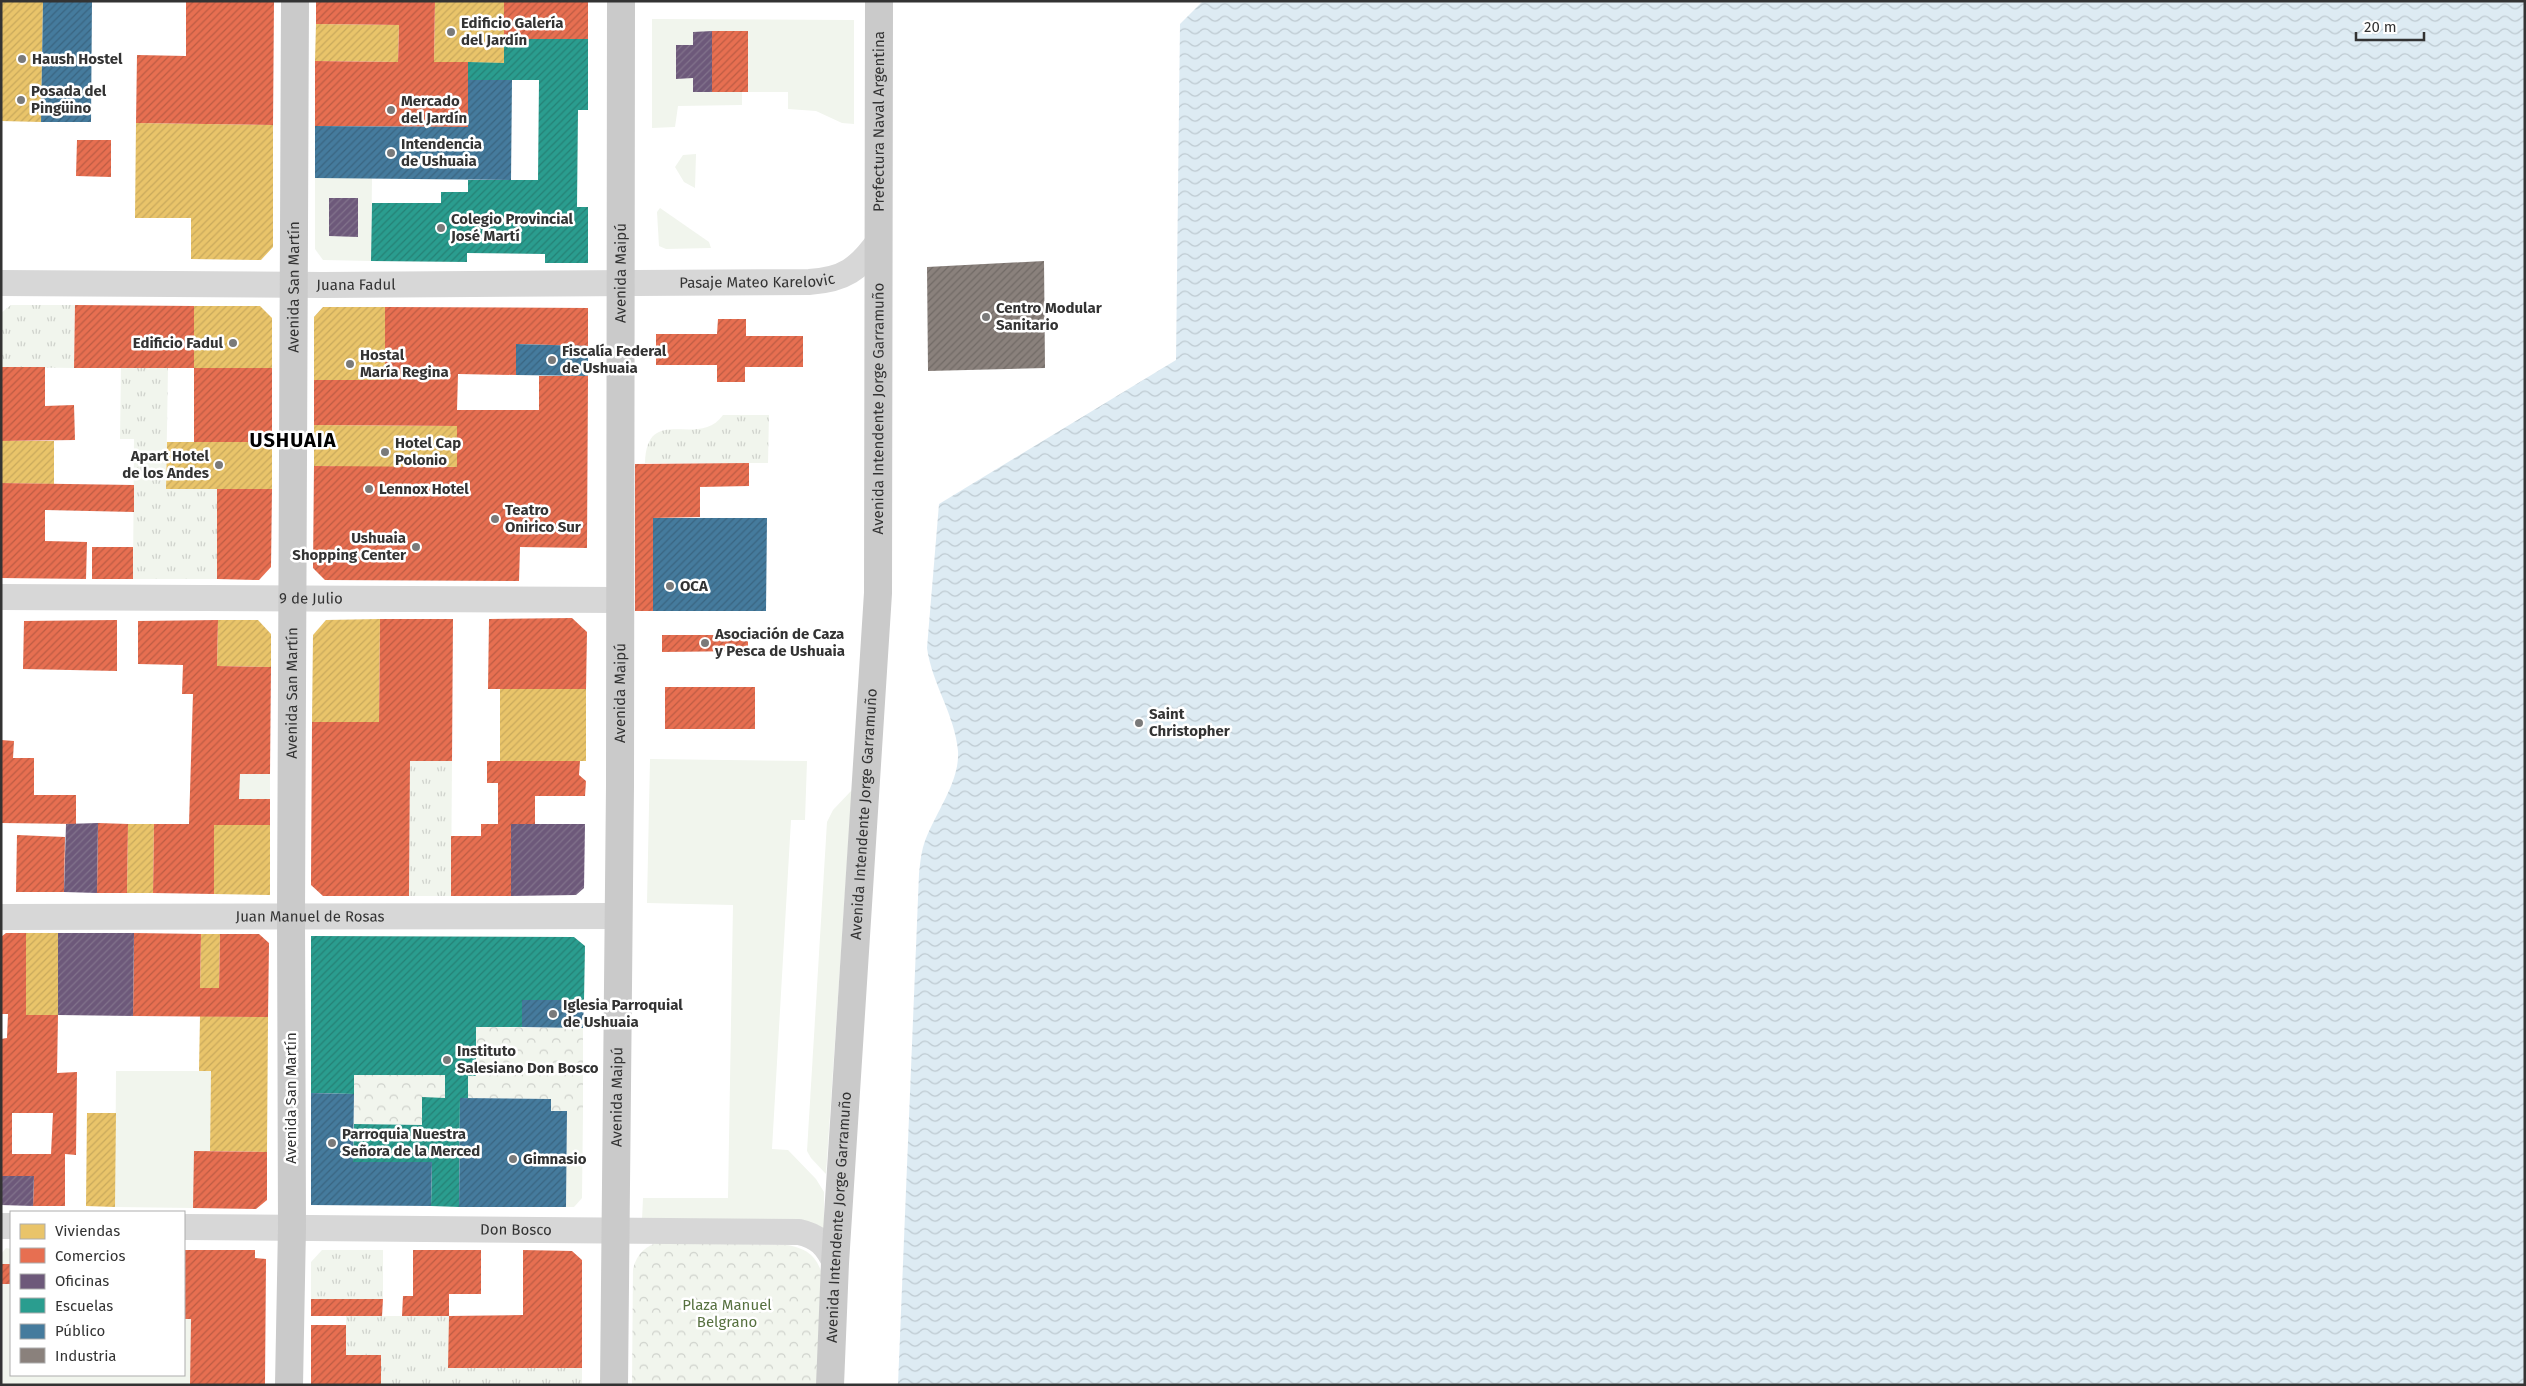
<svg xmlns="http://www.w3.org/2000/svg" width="2526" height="1386" font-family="'Fira Sans',sans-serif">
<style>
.grass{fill:url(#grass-tufts)}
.forest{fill:url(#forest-crowns)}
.garden{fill:#f1f5ed}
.water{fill:url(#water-waves)}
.homes{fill:url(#homes-hatch)}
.shops{fill:url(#shops-hatch);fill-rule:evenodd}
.offices{fill:url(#offices-hatch)}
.schools{fill:url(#schools-hatch)}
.public{fill:url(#public-hatch)}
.industry{fill:url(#industry-hatch)}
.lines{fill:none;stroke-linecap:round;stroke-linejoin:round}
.minor{stroke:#d7d7d7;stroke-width:26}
.major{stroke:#cacaca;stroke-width:28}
.poi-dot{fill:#7a7a7a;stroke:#fff;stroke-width:2}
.labels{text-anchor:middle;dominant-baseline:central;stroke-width:5;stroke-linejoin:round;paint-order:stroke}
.poi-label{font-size:15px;font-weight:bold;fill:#333;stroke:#fff;text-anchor:start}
.street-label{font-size:15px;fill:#333;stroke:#fff}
.park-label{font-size:15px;fill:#56703f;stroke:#fff}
.district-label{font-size:20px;font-weight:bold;letter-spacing:1px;fill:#000;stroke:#fff}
</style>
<defs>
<pattern id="grass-tufts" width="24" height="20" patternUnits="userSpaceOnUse" patternTransform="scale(1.25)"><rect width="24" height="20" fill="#f1f5ed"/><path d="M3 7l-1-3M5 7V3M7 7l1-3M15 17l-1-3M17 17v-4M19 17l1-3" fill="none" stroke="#cfd2cc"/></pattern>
<pattern id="forest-crowns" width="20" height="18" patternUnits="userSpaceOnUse" patternTransform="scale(1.25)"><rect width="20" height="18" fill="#f1f5ed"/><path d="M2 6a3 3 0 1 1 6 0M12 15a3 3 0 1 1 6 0" fill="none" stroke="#cfd2cc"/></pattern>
<pattern id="water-waves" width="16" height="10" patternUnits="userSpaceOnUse" patternTransform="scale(1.25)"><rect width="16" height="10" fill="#ddebf3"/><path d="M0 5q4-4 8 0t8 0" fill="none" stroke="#becad1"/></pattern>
<pattern id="homes-hatch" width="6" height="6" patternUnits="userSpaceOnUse" patternTransform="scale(1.25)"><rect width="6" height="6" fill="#e9c46a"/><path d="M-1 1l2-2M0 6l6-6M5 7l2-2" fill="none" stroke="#c8a95c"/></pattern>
<pattern id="shops-hatch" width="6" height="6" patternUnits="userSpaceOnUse" patternTransform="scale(1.25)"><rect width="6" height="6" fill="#e76f51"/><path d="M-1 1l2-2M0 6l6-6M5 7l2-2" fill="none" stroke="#bc5c44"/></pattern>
<pattern id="offices-hatch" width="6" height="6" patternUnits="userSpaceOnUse" patternTransform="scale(1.25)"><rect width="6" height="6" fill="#6d597a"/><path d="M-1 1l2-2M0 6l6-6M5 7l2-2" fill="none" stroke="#82738c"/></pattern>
<pattern id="schools-hatch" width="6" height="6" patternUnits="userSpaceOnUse" patternTransform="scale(1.25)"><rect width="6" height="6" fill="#2a9d8f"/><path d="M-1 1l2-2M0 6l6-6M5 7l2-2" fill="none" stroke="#258175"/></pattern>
<pattern id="public-hatch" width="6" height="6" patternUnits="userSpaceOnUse" patternTransform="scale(1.25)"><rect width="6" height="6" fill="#457b9d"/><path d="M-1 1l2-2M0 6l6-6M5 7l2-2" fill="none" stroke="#3a6581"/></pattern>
<pattern id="industry-hatch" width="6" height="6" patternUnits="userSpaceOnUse" patternTransform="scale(1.25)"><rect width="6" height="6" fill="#8a817c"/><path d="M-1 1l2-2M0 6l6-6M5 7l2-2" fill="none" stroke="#716a66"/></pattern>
</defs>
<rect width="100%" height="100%" fill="#fff"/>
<g class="grass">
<polygon points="11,305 75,305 74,368 1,367 1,313"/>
<polygon points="121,368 168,368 166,489 217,489 217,579 133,579 134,439 120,439"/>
<path d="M723 415H769L768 463H645C647 402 698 450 723 415Z"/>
<polygon points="410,761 452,761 451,896 409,896"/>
<polygon points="322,1250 383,1250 383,1299 311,1299 311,1262"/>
<polygon points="346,1316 449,1316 449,1368 582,1368 582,1385 381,1385 346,1355"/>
</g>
<g class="forest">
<polygon points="476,1027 583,1028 583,1111 551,1111 551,1099 468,1098 468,1076 476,1075"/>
<polygon points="354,1075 445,1075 445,1098 422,1098 422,1125 354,1124"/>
<path d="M661 1242 787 1245C804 1248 815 1254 821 1271L817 1385H632L633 1269C637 1253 646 1245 661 1242Z"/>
</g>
<g class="garden">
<polygon points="652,19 854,20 854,124 842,123 816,111 788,109 788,92 742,92 742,105 678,106 675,127 652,128"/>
<polygon points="696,154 695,188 684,182 675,167 683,155"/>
<polygon points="315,178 372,178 371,261 323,260 315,249"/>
<polygon points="660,208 709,242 711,248 666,249 659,246 657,212"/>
<polygon points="650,759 807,761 805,820 791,820 772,1149 788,1150 816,1179 824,1192 824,1234 642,1220 643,1198 728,1198 733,905 647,903"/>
<polygon points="240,774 270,774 270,799 239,799"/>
<polygon points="852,790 826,1174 811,1158 807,1151 827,822 833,810"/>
<polygon points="116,1071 211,1071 210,1151 193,1208 115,1207"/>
<polygon points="567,1111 583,1111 582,1198 574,1207 566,1207"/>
<polygon points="6,1248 11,1249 11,1375 184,1375 184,1319 191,1319 190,1385 1,1385 1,1254"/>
</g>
<path class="water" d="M1203 1H2525V1385H898L919 874C920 865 921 853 924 844 934 814 960 783 958 751 955 715 932 684 927 648L939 504 1176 360 1180 24Z"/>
<g class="homes">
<polygon points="1,1 43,1 41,122 1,121"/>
<polygon points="435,1 504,1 504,63 434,62"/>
<polygon points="316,24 399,25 398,62 315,61"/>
<polygon points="136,123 273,125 273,247 261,260 191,259 191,218 135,218"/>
<polygon points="194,306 260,306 272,318 272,368 194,368"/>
<polygon points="323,307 385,307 385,380 314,380 314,317"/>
<polygon points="314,425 457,426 457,467 403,466 403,512 334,512 335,466 314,466"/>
<polygon points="1,441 54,441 54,484 1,483"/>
<polygon points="167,442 272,442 272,489 166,489"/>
<polygon points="380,619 379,722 312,722 313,635 326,620"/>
<polygon points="218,620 258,620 271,634 271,667 217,666"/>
<rect x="500" y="689" width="86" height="72"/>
<polygon points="128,824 154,824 153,893 127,893"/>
<polygon points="214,825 270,825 270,895 214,894"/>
<rect x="26" y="933" width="32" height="82"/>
<polygon points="201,934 220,934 219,988 200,988"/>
<polygon points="200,1016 268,1017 267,1152 210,1151 211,1071 199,1071"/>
<polygon points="87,1113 116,1113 115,1207 86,1206"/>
</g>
<g class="shops">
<polygon points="186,1 274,1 273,125 136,123 137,55 186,56"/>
<polygon points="316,1 435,1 434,62 468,62 468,127 315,126 315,61 398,62 399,25 316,24"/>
<rect x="504" y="1" width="84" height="38"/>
<rect x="712" y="31" width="36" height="61"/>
<polygon points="77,140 111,140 111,177 76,176"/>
<polygon points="75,305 194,306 194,368 74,368"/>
<polygon points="385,307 588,308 588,346 516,344 516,375 458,374 457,410 539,410 539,376 588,376 587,548 520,547 519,581 325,580 313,568 314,466 457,467 457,426 314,425 314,380 385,380"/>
<polygon points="718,319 746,319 746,336 803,336 803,367 745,367 745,382 717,382 717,365 656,365 656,334 717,334"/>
<polygon points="1,367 45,367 45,406 74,405 75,440 1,441"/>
<rect x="194" y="368" width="78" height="74"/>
<polygon points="749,463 749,486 700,487 700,517 653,518 653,611 635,611 635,464"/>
<polygon points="1,483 134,485 134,512 45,510 45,541 87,542 86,579 1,578"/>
<polygon points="217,489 272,489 271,567 259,580 217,579"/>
<rect x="92" y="547" width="41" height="32"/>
<polygon points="572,618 587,632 586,689 488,689 489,619"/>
<polygon points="380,619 453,619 452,761 410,761 409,896 323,896 311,885 312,722 379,722"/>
<polygon points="117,620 117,671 23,669 24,621"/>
<polygon points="218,620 217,666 271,667 270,774 240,774 239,799 270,799 270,825 214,825 214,894 153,893 154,824 189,824 193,694 182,694 183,665 138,664 138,621"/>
<polygon points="662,635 748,635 748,651 662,652"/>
<rect x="665" y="687" width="90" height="42"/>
<polygon points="1,740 14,741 13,758 34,758 34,795 76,795 76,824 1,823"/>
<polygon points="487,761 580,761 579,775 586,781 585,796 535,796 535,824 511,824 511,896 451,896 451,836 481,836 481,824 498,824 498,783 487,783"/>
<polygon points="98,823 128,824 127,893 97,893"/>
<polygon points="17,835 65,837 64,892 16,892"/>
<path d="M6 933H26V1015H58L57 1073 77 1072 76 1155 65 1154V1206H33L34 1176H1V1039L7 1038 8 1014H1V937ZM12 1113H53L51 1154H12Z"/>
<polygon points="134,933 201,934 200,988 219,988 220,934 259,934 269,943 268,1017 133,1016"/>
<polygon points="194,1151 267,1152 267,1200 256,1209 193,1208"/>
<polygon points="184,1250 255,1250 255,1258 266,1259 265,1385 190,1385 191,1319 184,1319"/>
<polygon points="413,1250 481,1250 481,1294 449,1294 449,1316 402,1316 403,1296 413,1296"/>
<polygon points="523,1250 572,1251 582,1260 582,1368 448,1368 449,1316 523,1315"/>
<rect x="2" y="1264" width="9" height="20"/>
<polygon points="311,1299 383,1299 382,1316 311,1316"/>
<polygon points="311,1325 346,1325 346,1355 381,1355 381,1385 311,1385"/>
</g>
<g class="offices">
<polygon points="712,31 712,92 693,92 693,78 676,79 676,45 693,45 693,32"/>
<polygon points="329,198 358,198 358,237 329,236"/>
<polygon points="98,823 97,893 64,892 66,824"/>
<polygon points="511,824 585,824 584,888 576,895 511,896"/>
<polygon points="58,933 134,933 133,1016 58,1015"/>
<polygon points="1,1176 34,1176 33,1206 1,1205"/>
</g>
<g class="schools">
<polygon points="504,39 588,39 588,110 578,110 577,207 588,207 588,263 545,263 545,254 467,253 467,262 371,261 372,203 441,203 441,192 468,192 468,180 538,180 539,80 468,80 468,62 504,63"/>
<polygon points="311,936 574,937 585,946 584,1000 522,1000 522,1027 476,1027 476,1076 468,1076 468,1098 460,1098 459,1207 431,1206 432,1162 353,1162 354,1124 422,1125 422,1097 445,1098 445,1075 354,1075 354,1094 311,1093"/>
</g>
<g class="public">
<polygon points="43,1 92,1 91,122 41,122"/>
<polygon points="468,80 512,80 511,180 315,178 315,126 468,127"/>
<polygon points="516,344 588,346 588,376 516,375"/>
<polygon points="653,518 767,518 766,611 653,611"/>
<polygon points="522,1000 584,1000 583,1028 522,1027"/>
<polygon points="311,1093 354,1094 353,1162 432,1162 431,1206 311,1205"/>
<polygon points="460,1098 551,1099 551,1111 567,1111 566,1207 459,1207"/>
</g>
<polygon class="industry" points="1044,261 1045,368 928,371 927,267"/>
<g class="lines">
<g class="minor">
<path id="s1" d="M1 283 323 285 809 282C844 280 859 269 879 241"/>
<path id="s2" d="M1 597 620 600"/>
<path id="s3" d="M1 917 619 916"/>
<polyline points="1,1226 11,1226"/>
<path id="s4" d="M184 1227 799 1232C818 1236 827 1245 835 1263"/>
</g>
<g class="major">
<path id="s5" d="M289 1385 292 1227 291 916 295 1"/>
<path id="s6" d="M614 1385 620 786 621 1"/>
<path id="s7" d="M830 1385 835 1263 878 593 879 1"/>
</g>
</g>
<g class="poi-dot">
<circle cx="451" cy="32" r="5"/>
<circle cx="22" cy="59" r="5"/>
<circle cx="21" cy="100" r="5"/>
<circle cx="391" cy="110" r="5"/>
<circle cx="391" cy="153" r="5"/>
<circle cx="441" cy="228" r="5"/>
<circle cx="986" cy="317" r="5"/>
<circle cx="233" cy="343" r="5"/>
<circle cx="552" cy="360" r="5"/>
<circle cx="350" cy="364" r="5"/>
<circle cx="385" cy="452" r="5"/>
<circle cx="219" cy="465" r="5"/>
<circle cx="369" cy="489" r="5"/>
<circle cx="495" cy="519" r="5"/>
<circle cx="416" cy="547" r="5"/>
<circle cx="670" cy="586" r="5"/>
<circle cx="705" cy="643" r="5"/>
<circle cx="1139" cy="723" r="5"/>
<circle cx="553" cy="1014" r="5"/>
<circle cx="447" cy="1060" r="5"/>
<circle cx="332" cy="1143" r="5"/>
<circle cx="513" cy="1159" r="5"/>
</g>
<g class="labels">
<g class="poi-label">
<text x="461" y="23">Edificio Galería<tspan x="461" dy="17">del Jardín</tspan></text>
<text x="32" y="59">Haush Hostel</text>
<text x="31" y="91">Posada del<tspan x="31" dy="17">Pingüino</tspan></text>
<text x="401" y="101">Mercado<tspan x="401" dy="17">del Jardín</tspan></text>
<text x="401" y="144">Intendencia<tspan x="401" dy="17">de Ushuaia</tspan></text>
<text x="451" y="219">Colegio Provincial<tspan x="451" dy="17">José Martí</tspan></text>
<text x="996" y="308">Centro Modular<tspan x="996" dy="17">Sanitario</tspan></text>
<text x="223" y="343" text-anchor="end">Edificio Fadul</text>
<text x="562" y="351">Fiscalía Federal<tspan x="562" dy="17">de Ushuaia</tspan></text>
<text x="360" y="355">Hostal<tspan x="360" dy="17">María Regina</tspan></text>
<text x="395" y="443">Hotel Cap<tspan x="395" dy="17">Polonio</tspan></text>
<text x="209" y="456" text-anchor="end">Apart Hotel<tspan x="209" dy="17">de los Andes</tspan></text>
<text x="379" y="489">Lennox Hotel</text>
<text x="505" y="510">Teatro<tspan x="505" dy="17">Onirico Sur</tspan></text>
<text x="406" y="538" text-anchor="end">Ushuaia<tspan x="406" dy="17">Shopping Center</tspan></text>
<text x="680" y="586">OCA</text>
<text x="715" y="634">Asociación de Caza<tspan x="715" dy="17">y Pesca de Ushuaia</tspan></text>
<text x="1149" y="714">Saint<tspan x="1149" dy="17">Christopher</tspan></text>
<text x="563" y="1005">Iglesia Parroquial<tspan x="563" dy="17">de Ushuaia</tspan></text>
<text x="457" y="1051">Instituto<tspan x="457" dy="17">Salesiano Don Bosco</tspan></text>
<text x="342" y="1134">Parroquia Nuestra<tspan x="342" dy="17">Señora de la Merced</tspan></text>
<text x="523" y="1159">Gimnasio</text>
</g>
<g class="street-label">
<text stroke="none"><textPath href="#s7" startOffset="1265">Prefectura Naval Argentina</textPath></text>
<text stroke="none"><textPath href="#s6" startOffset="1112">Avenida Maipú</textPath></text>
<text stroke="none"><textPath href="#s1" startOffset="756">Pasaje Mateo Karelovic</textPath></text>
<text stroke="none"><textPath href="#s1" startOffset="355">Juana Fadul</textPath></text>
<text stroke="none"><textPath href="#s5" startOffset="1098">Avenida San Martín</textPath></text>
<text stroke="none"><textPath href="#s7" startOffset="978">Avenida Intendente Jorge Garramuño</textPath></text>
<text stroke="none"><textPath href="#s2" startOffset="310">9 de Julio</textPath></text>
<text stroke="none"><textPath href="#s5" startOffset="692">Avenida San Martín</textPath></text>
<text stroke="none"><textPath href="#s6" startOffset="692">Avenida Maipú</textPath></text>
<text stroke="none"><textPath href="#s7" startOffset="572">Avenida Intendente Jorge Garramuño</textPath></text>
<text stroke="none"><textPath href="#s3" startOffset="309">Juan Manuel de Rosas</textPath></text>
<text transform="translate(291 1098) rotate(-90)">Avenida San Martín</text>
<text stroke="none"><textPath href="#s6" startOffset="288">Avenida Maipú</textPath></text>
<text stroke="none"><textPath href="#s7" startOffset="168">Avenida Intendente Jorge Garramuño</textPath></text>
<text stroke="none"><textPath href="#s4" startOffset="332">Don Bosco</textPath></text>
</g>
<g class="park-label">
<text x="727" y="1305">Plaza Manuel<tspan x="727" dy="17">Belgrano</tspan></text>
</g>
<g class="district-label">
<text x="293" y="440">USHUAIA</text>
</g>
</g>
<rect width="2526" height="1386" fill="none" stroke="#333333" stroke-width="5"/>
<rect x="10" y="1211" width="175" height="165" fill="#ffffff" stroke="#adadad"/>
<rect x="20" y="1224" width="25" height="15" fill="#e9c46a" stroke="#adadad"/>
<text x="55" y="1236" font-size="15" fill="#333333">Viviendas</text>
<rect x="20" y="1248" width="25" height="15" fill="#e76f51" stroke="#adadad"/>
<text x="55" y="1261" font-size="15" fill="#333333">Comercios</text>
<rect x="20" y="1274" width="25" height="15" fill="#6d597a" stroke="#adadad"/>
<text x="55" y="1286" font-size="15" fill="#333333">Oficinas</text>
<rect x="20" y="1298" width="25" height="15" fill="#2a9d8f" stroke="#adadad"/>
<text x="55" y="1311" font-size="15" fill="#333333">Escuelas</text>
<rect x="20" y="1324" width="25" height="15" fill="#457b9d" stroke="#adadad"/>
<text x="55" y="1336" font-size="15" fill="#333333">Público</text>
<rect x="20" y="1348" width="25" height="15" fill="#8a817c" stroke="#adadad"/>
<text x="55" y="1361" font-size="15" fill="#333333">Industria</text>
<path d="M2356 32v8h68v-8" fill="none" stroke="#333333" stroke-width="2.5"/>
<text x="2364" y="32" font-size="15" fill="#333333" stroke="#ffffff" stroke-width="4" paint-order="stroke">20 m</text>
</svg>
